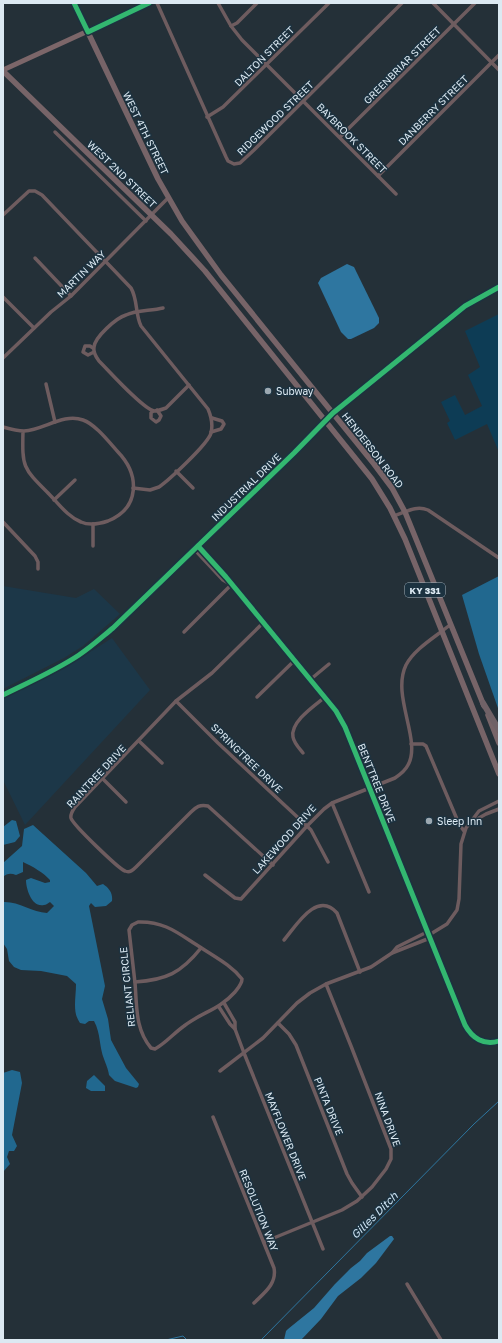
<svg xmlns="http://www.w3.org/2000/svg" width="502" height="1343" font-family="'Golos Text',sans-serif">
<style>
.built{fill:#1c3748}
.green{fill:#0d3c55}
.forest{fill:#21688f}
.water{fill:#2e76a0}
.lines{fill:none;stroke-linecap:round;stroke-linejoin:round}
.stream{stroke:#2e76a0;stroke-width:1}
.street{stroke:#6e5c5f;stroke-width:3.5}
.secondary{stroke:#7c6669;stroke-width:5}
.primary{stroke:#776468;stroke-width:5.5}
.highway{stroke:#706267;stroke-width:6}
.cycleway-casing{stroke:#1c3240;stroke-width:8}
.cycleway{stroke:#33b770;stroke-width:5}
.poi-dot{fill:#9ca8b1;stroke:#1c3240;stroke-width:1.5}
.labels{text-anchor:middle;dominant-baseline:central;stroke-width:3;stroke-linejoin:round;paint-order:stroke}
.shield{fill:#1c3240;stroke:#a2b2bd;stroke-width:1}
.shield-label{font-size:9px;font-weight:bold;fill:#dce9f2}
.street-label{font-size:10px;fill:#dce9f2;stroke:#1c3240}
.poi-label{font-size:10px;fill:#dce9f2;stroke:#1c3240;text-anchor:start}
.water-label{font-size:11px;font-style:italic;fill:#cde3f3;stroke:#1c3240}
</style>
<rect width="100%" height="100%" fill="#243038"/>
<g class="built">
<polygon points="3,586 76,598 94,589 120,614 83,646 64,658 3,689"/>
<polygon points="112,638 150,690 25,825 3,780 3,699 65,668"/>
</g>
<polygon class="green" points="499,314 499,452 487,424 455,440 447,423 450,421 441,402 455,395 465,415 482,406 468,375 480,367 465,331"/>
<g class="forest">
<polygon points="499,576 499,711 479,654 462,595"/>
<polygon points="12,820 16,821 20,836 15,842 3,845 3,827"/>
<path d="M33 825 86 873 97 886 103 884C109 888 113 893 112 901L106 906 95 907 91 903 89 906 105 986 102 999 108 1019 111 1040 126 1068 139 1084 138 1087 136 1088 115 1081 109 1075C108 1068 106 1065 104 1059 99 1047 101 1034 94 1021H89L85 1024 80 1023C72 1012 76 998 76 984L67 976 41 971 21 970 14 967 9 961 7 949 3 943V902C18 901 32 912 47 913L54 906 50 902C48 903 46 905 44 905 32 908 26 889 26 880L31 878 45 883 50 882V880C44 873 32 866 23 862V872L16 875C11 873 7 873 3 877V863L22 846 24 829Z"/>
<polygon points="12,1070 20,1072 22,1083 12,1135 17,1146 14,1151 9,1151 7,1157 10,1164 3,1172 3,1073"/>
<polygon points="94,1075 105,1086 105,1091 91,1091 86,1088 87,1081"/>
</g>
<g class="water">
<polygon points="347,264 354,267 379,318 379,323 374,328 351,339 348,339 341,332 318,283 321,278"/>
<polygon points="390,1236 392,1236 394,1239 376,1263 361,1278 338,1296 321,1319 301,1340 284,1340 286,1331 288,1329 314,1308 335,1284 351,1268 360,1261 367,1253"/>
</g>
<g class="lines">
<g class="stream">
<polyline points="166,1340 183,1336 187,1340"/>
<polyline points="261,1340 474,1124 499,1101"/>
</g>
<g class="street">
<polyline points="157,3 226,157 228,161 234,164 240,163 254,150 402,3"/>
<polyline points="218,3 231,26 242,40 396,194"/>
<polyline points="433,3 499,70"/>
<polyline points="231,26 237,23 257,3"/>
<polyline points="207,117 223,107 329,3"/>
<polyline points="55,132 146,221"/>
<polyline points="340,137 475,3"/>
<polyline points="378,176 499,55"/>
<path d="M3 215 29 191H35L42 195 131 288C138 300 135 314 141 326L208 409C211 416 213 425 211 433 208 444 169 480 159 487L150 490 133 488"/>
<polyline points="35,258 71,296"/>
<polyline points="3,297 34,328"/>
<path d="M163 308C151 311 136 310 126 315 116 318 95 337 94 347 93 352 96 357 99 361 109 371 143 409 154 411 158 411 163 409 166 408L189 385"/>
<polyline points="93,348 90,346 85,346 83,352 88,355 94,352"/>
<polyline points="3,358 51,312 71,296 168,198"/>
<polyline points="46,384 55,422"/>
<polyline points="153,411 151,413 151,418 156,422 159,420 161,416 157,410"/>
<path d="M3 427C10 429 17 431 24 431 44 430 63 413 83 420 95 424 109 442 118 452 140 475 140 508 108 521 99 524 90 526 81 522 68 517 59 504 49 494 23 468 22 468 23 431"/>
<polyline points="211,432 221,429 224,424 222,421 212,418"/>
<polyline points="176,471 193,488"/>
<polyline points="54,500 75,480"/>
<path d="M394 516C406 512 416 505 428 510L499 558"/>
<polyline points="3,522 35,556 38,562 38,569"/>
<polyline points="93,524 93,546"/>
<path d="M198 546 226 577 336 711 345 727 465 1025C472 1038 484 1046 499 1041"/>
<polyline points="194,549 223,580 230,584"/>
<path d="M264 622 212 673 176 701 75 807C73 810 70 814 71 818 73 825 119 869 125 871 130 873 133 870 136 867L191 812C196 807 200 804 208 806L273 865"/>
<polyline points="184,632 231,585"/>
<polyline points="311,679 329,664"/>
<polyline points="257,697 295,660"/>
<polyline points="176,701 218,743 307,826 311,830 328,862"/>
<polyline points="139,741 162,763"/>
<polyline points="411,744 423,744 426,746 459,824 464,831"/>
<path d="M303 753C299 748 294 743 293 737 290 722 314 706 325 697"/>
<polyline points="103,779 126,802"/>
<polyline points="332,803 369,892"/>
<polyline points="470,823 486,814 499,809"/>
<path d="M205 875 235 898 241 899 307 826 324 809 332 803 395 778C401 774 405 771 408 765 422 740 391 696 406 665 415 648 437 636 451 624"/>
<path d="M138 922C165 921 179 934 200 947 215 957 231 965 242 979 242 984 238 988 235 992 219 1010 202 1012 184 1026 174 1033 166 1043 155 1049L151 1048C135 1029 137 1006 135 983 133 965 131 948 129 930L132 925Z"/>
<polyline points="429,935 447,924 457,910 459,899 461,844 466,828 479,811 499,801"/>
<path d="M284 940C296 926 317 890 337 913L360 972"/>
<polyline points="392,953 397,947 427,932"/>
<path d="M135 982C166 980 181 973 201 948"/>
<polyline points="224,1003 235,1022 235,1029 244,1053 323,1249"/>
<polyline points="219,1007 230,1024 235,1029"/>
<polyline points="278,1023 289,1034 296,1045 347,1174 352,1183 362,1197"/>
<polyline points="220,1071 263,1038 297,1003 310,993 326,984 371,967 392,953 430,938"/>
<path d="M213 1117 274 1268C277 1284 264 1293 254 1303"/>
<polyline points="264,1242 342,1210 357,1201 372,1187 386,1169 391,1159 391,1149 351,1046 326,984"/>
<polyline points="407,1284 441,1340"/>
</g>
<g class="secondary">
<polyline points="3,70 149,3"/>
<path d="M3 695C29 682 55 671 79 655 91 647 102 637 113 628L294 453 333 413 465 306 499 287"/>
</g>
<g class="primary">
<polyline points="74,3 158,179 182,221 221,275 374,464 392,488 405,512 484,706"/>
<polyline points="3,71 171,234 205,271 372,479 390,508 405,539 499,774"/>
<polyline points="488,715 499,743"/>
</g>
<polyline class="highway" points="483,703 499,730"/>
<g class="cycleway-casing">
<g id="cycleway">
<polyline points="74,3 88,32 149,3"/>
<path d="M198 546 226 577 336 711 345 727 465 1025C472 1038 484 1046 499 1041"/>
<path d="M3 695C29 682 55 671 79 655 91 647 102 637 113 628L294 453 333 413 465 306 499 287"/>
</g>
</g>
<use href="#cycleway" class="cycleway"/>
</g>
<g class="poi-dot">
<circle cx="268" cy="391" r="4"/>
<circle cx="429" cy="821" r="4"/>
</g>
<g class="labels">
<rect class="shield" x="405" y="583" width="40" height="14" rx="3"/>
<g class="shield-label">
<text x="425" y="590">KY 331</text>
</g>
<g class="street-label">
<text transform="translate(264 56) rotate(-45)">DALTON STREET</text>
<text transform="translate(402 65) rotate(-45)">GREENBRIAR STREET</text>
<text transform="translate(433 110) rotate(-45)">DANBERRY STREET</text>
<text transform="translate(275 118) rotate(-44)">RIDGEWOOD STREET</text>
<text transform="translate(146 133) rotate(64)">WEST 4TH STREET</text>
<text transform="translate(352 138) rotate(45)">BAYBROOK STREET</text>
<text transform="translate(122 174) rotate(44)">WEST 2ND STREET</text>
<text transform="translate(81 274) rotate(-44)">MARTIN WAY</text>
<text transform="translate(373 450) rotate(52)">HENDERSON ROAD</text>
<text transform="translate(246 487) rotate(-44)">INDUSTRIAL DRIVE</text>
<text transform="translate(247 758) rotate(44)">SPRINGTREE DRIVE</text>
<text transform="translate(96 776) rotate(-47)">RAINTREE DRIVE</text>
<text transform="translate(377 783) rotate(68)">BENTTREE DRIVE</text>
<text transform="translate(284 839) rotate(-48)">LAKEWOOD DRIVE</text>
<text transform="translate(127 987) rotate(-96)">RELIANT CIRCLE</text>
<text transform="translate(329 1106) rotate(68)">PINTA DRIVE</text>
<text transform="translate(388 1119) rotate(70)">NINA DRIVE</text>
<text transform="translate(286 1136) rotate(68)">MAYFLOWER DRIVE</text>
<text transform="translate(259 1210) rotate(68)">RESOLUTION WAY</text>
</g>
<g class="poi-label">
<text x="276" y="391">Subway</text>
<text x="437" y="821">Sleep Inn</text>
</g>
<g class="water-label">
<text transform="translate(374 1215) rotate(-45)">Gilles Ditch</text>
</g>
</g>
<rect width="502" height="1343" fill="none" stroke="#dce9f2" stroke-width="8"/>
</svg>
